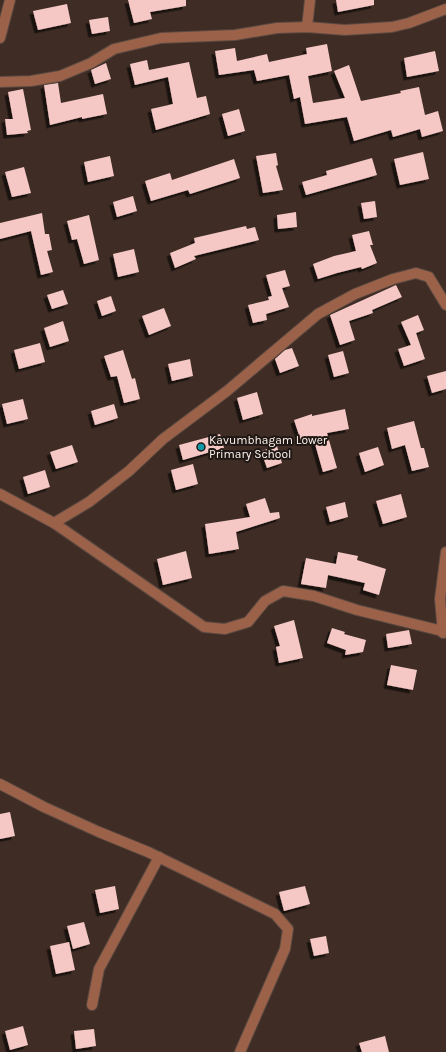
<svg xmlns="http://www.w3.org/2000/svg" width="446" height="1052" font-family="Karla,sans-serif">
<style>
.building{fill:#f5c8c6;filter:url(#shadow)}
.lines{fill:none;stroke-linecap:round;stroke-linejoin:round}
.minor-casing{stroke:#5a4941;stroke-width:12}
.tertiary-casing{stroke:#5a4941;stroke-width:12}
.minor{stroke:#9b6149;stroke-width:10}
.tertiary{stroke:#9b6149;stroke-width:10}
.culture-dot{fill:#0f9aa8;stroke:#201814;stroke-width:1.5}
.labels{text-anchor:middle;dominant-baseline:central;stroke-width:4;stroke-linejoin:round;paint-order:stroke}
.poi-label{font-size:12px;fill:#fef2ec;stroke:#201814;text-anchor:start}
</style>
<defs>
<filter id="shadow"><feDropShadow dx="-3.5" dy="3.5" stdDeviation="0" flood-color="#0009"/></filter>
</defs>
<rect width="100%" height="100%" fill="#3f2d25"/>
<g class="building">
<polygon points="128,0 186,0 186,6 150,12 152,19 134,23"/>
<polygon points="336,0 374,0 374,5 338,12"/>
<polygon points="67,4 71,23 38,30 33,11"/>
<polygon points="108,17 110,31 92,34 89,20"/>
<polygon points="327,44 332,71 308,76 313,103 345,98 334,71 349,65 361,101 401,93 400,91 419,87 425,115 438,111 443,131 422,137 420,129 393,137 391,130 354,141 347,117 305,124 300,97 294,99 289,75 257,81 254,70 219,75 215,51 235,48 237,61 267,54 269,62 307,54 306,48"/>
<polygon points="435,51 439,71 407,77 404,58"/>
<polygon points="147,60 149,70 189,62 197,98 206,96 210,114 156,130 151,109 173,104 168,77 135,85 130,64"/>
<polygon points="106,63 111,79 95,84 91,70"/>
<polygon points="58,83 61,103 103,94 107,114 82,119 82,117 50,125 44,85"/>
<polygon points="23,89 31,130 27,131 28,133 7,135 5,119 13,119 8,92"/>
<polygon points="239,109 245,131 228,136 222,114"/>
<polygon points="423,152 429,179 400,185 394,159"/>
<polygon points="276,153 278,165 276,166 283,190 263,193 256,156"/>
<polygon points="110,156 114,176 88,182 84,162"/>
<polygon points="372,158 377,175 306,195 302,182 327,175 326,171"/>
<polygon points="234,159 240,178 190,194 188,190 151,201 145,181 170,173 172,180"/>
<polygon points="24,167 31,193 12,197 5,172"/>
<polygon points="133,196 137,211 117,217 113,202"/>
<polygon points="375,201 377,217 364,219 361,203"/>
<polygon points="296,212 297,227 278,229 277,215"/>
<polygon points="42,213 45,234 49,234 52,250 47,251 53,272 41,275 31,231 0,239 0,223"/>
<polygon points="89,215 99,260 84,264 77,239 72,240 67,221"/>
<polygon points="246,226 247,229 255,227 259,240 194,256 196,259 175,268 170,253 195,243 194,238"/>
<polygon points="369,231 373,245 370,245 377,263 362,269 361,267 337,273 318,279 313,264 334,256 356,251 352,235"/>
<polygon points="134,249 139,272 118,277 113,254"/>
<polygon points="285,270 290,286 282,288 289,307 266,314 267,320 253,323 248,305 269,300 268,297 272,296 266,275"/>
<polygon points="396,285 402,297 372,310 373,313 349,321 355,340 340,345 330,315"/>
<polygon points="63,290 68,304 52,309 47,295"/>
<polygon points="111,296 116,311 102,316 97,301"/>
<polygon points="164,308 171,326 149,335 142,316"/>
<polygon points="418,315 424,330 416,333 425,359 404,366 398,349 411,345 401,322"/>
<polygon points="63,321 69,341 50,347 44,328"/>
<polygon points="40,343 45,362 19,369 14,350"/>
<polygon points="292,348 299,366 280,373 275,359 285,350"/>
<polygon points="123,350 132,379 135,378 140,399 124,403 117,376 111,377 104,356"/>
<polygon points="343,351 349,373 334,377 328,355"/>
<polygon points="190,359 193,376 172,381 168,364"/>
<polygon points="446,371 446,389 432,393 427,376"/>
<polygon points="257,392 263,414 243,420 237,398"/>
<polygon points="23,399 28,419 7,424 2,404"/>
<polygon points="114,404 118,418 95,425 91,411"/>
<polygon points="345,409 349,429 327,433 337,468 323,472 313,437 301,441 294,420 312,414 312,416"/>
<polygon points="414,421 421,448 424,448 429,467 412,471 405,445 392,449 387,428"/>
<polygon points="220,434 224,448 183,460 179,445"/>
<polygon points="72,445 78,462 56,469 50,452"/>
<polygon points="277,446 282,463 267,468 261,451"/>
<polygon points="378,447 384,465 365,472 359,453"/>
<polygon points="193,464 198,484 176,490 171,470"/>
<polygon points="45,470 50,487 28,494 23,477"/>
<polygon points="401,494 407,517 383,524 376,501"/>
<polygon points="265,498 270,513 279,512 280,518 236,532 239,549 209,554 205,524 250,517 246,504"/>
<polygon points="345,502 348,517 330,522 326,507"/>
<polygon points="186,551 192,578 163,585 157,559"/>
<polygon points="338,552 358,556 357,560 386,569 379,595 363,590 365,583 328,575 326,588 301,584 306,558 336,564"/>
<polygon points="294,620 303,658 279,663 276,647 280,646 274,626"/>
<polygon points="332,628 345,632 344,634 366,640 363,652 345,655 346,650 327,643"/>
<polygon points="409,630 412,644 388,648 386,634"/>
<polygon points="391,665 417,670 413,690 387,685"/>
<polygon points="10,812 15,836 0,839 0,814"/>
<polygon points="115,886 119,909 100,913 95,890"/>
<polygon points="305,886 310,904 284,911 279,892"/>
<polygon points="84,922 90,944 73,949 67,926"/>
<polygon points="326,936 329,953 314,956 310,939"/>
<polygon points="69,942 75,970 56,974 50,946"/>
<polygon points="23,1026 28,1045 10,1050 5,1031"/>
<polygon points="94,1029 96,1046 76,1049 74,1031"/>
<polygon points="385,1036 389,1052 362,1052 359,1043"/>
</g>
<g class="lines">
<g class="minor-casing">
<g id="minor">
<polyline points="307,27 310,0"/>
<polyline points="0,38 10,0"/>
<polyline points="0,82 31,81 60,76 91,63 114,49 161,38 235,35 277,28 307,27 345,30 392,27 409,23 446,9"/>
<polyline points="54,523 89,502 129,471 163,439 227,391 318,314 355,294 393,279 416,273 429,277 446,305"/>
<polyline points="443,633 440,599 446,552"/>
<polyline points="0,784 44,807 99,832 148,852 275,914 288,929 285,949 240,1052"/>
<polyline points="92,1005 99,969 159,857"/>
</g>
</g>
<g class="tertiary-casing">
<polyline id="tertiary" points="0,494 54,523 204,627 225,629 248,622 265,601 283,591 314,596 357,610 446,632"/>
</g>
<use href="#minor" class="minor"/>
<use href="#tertiary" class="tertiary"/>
</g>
<circle class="culture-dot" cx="201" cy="447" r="4"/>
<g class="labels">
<g class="poi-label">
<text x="209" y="440">Kavumbhagam Lower<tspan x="209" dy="14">Primary School</tspan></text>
</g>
</g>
</svg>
